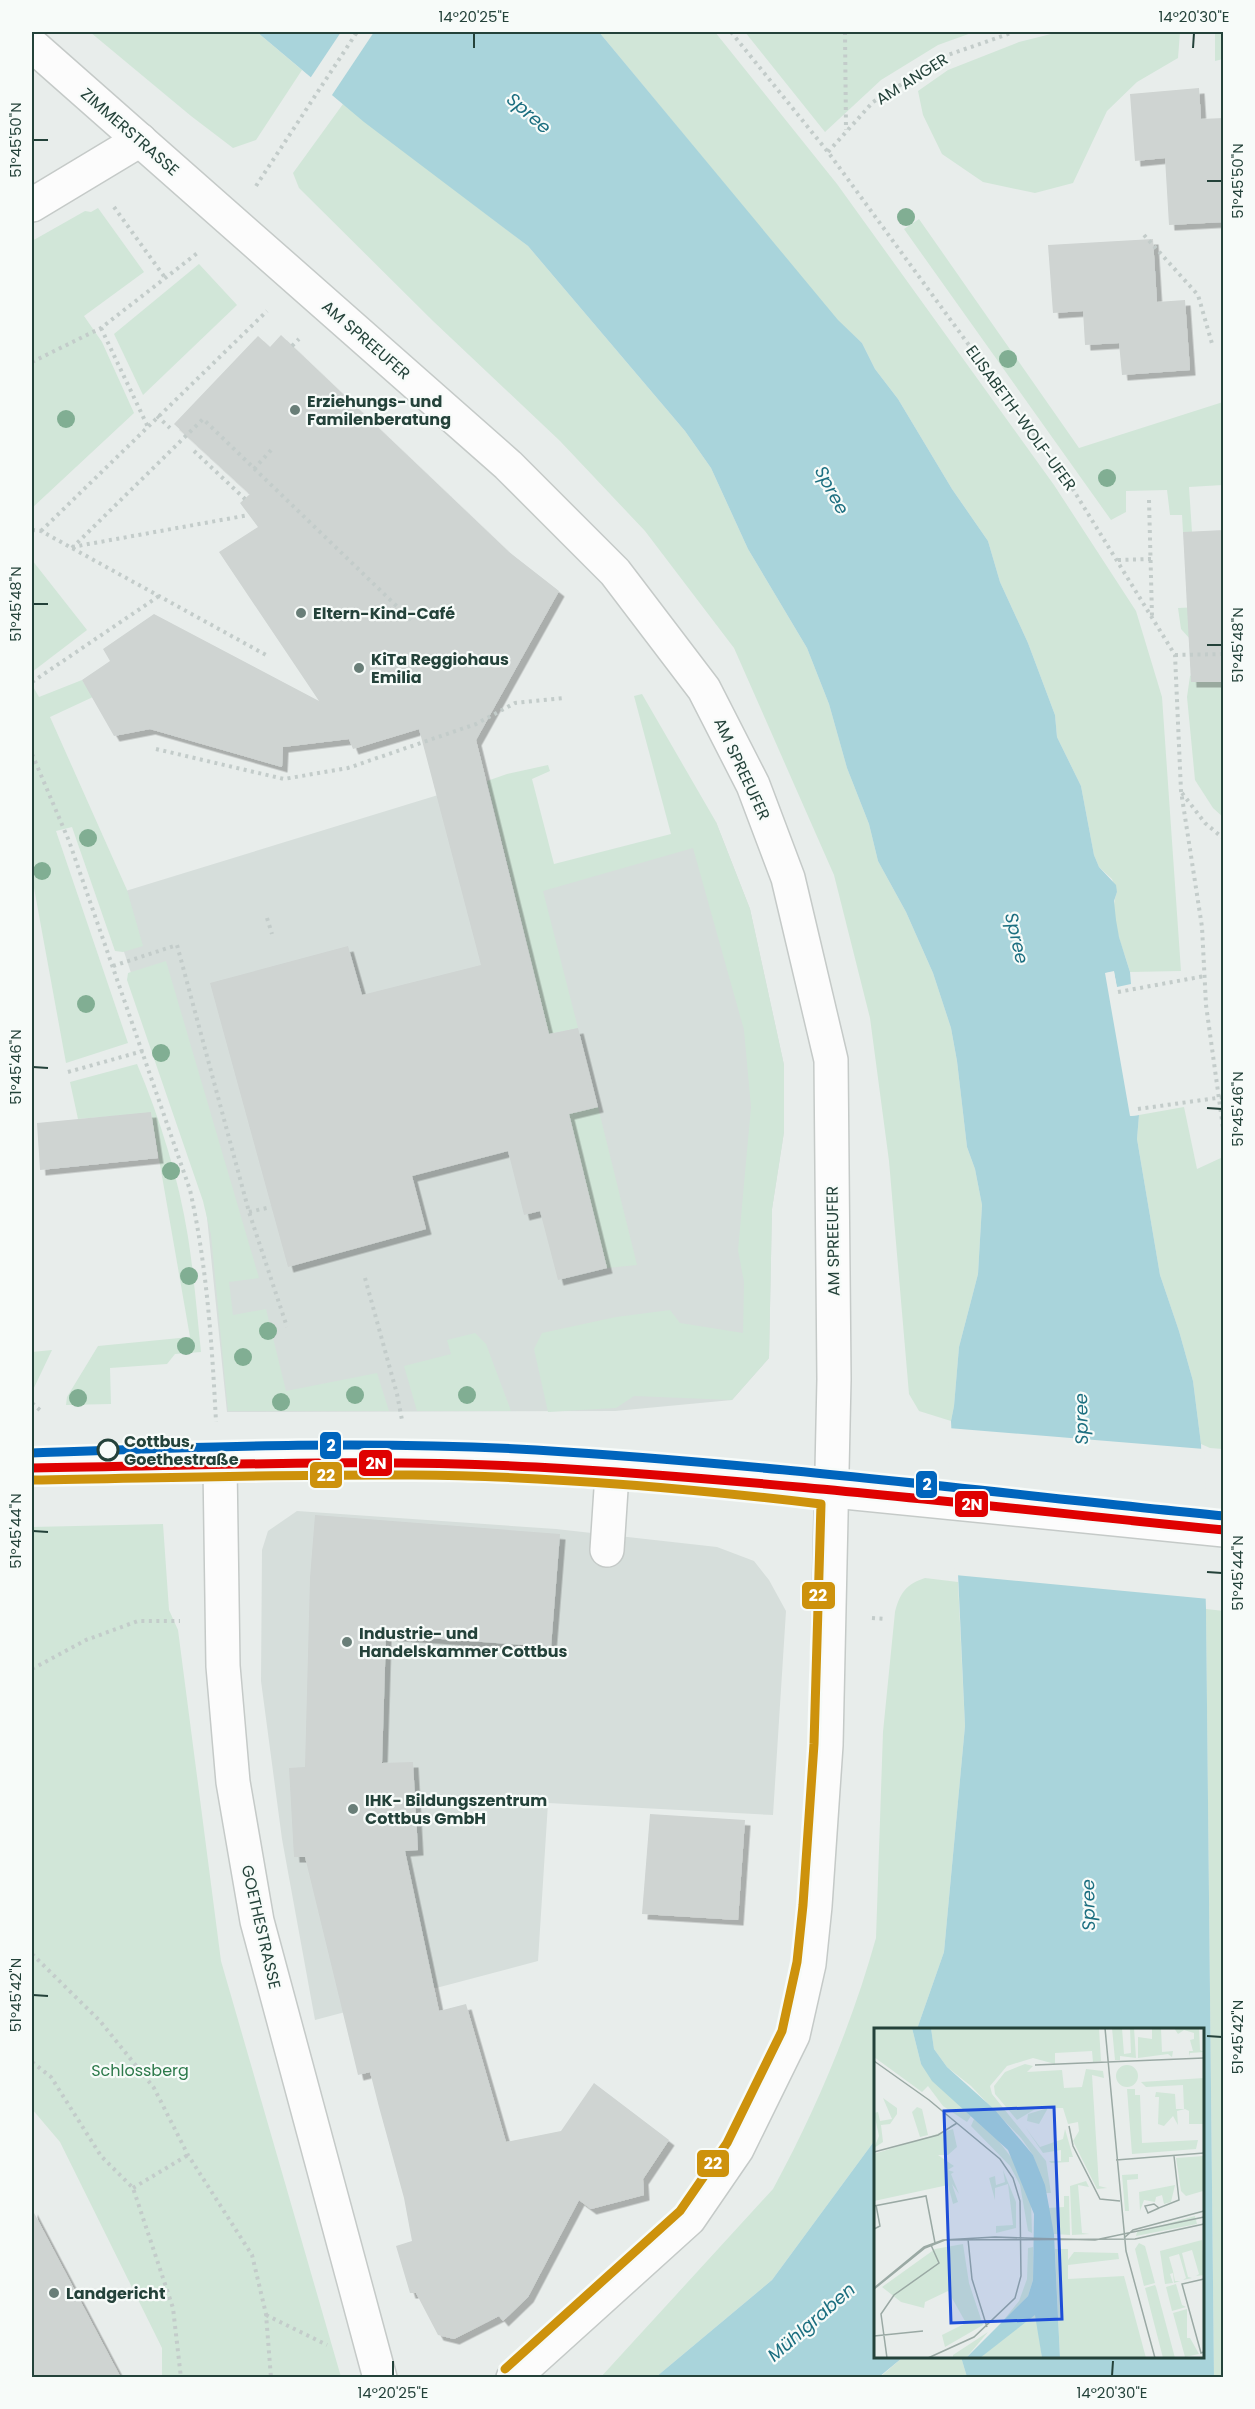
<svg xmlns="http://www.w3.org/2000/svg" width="1255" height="2409" font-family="Poppins,sans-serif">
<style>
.built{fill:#d6dedb}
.green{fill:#d1e6d8}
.water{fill:#a9d4db}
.pier{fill:#e8edeb}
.building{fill:#cfd4d2;filter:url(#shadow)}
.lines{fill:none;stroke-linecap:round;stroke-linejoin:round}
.minor-casing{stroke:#c5cac8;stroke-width:36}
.path{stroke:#c3ccca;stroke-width:4;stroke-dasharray:3 4.5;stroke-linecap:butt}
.minor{stroke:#fcfcfc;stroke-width:33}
.bus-1-casing{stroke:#f7fbf9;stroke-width:14}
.bus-2-casing{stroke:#f7fbf9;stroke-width:14}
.bus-1{stroke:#df0101;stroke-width:9}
.bus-2{stroke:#cd920c;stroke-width:9}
.tram-1-casing{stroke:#f7fbf9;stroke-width:14}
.tram-1{stroke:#0065bd;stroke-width:9}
.tree{fill:#81ae93}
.ticks{fill:none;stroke:#24423a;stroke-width:2}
.poi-dot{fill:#697e78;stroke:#f7fbf9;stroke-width:2}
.stop-dot{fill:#f7fbf9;stroke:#24423a;stroke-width:3}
.labels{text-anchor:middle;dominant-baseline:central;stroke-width:4.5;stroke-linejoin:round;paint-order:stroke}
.street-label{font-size:16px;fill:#24423a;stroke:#f7fbf9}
.poi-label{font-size:16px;font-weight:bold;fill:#24423a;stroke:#f7fbf9;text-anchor:start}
.stop-label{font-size:16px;font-weight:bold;fill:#24423a;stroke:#f7fbf9;text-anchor:start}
.park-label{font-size:16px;fill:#2d7a4b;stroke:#f7fbf9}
.water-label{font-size:18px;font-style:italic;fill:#1c6f80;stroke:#f7fbf9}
.inset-road{fill:none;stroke:#9aa9a4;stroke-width:1.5}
.view{fill:#1d4ed8;fill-opacity:0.15;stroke:#1d4ed8;stroke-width:3}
.inset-edge{fill:none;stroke:#24423a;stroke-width:3}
.line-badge{stroke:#f7fbf9;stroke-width:2}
.badge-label{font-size:16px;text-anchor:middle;font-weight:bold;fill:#fff}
.neatline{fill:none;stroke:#24423a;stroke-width:2}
.ticks-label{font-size:15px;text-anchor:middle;fill:#24423a}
</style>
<defs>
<filter id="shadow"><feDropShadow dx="5.5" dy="5.5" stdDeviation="0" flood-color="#0004"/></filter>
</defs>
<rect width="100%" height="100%" fill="#e8edeb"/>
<g class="built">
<polygon points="487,780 513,882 716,822 750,909 784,1065 784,1132 772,1209 769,1358 732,1400 615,1411 227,1412 205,1198 106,897"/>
<polygon points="297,1511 556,1529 717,1547 754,1561 769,1580 786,1611 773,1815 548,1803 538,1961 315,2020 282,1839 261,1681 262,1550 268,1531"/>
</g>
<g class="green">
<polygon points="90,32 257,32 302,70 256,140 233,148 191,116"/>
<path d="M599 32H715L837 184 1054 485 1136 611 1162 697 1181 971 1130 972C1124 948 1107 917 1117 892L1112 879 1099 867 1094 855 1081 786 1057 737 1055 715 1028 643 1000 582 988 541 952 489 898 399 875 369 862 343 837 320Z"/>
<polygon points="745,32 974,32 938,45 881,80 825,132"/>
<polygon points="1059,32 1180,32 1178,58 1137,82 1107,111 1073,183 1035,193 983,182 942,154 923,115 918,91 948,70 1019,42"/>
<polygon points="1215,32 1224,32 1223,59 1215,61"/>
<polygon points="343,104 528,246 685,431 711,468 748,549 807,648 829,704 847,768 869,824 878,861 906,912 933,973 951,1028 957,1061 967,1147 975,1169 982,1205 978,1274 959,1347 954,1406 951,1421 919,1411 909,1394 889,1161 870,1018 834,875 734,648 645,531 560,441 433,321 299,188 293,173"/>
<polygon points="98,208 144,272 84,316 102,342 134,413 32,508 32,241 85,211 91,212"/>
<polygon points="919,219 1079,448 1223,402 1223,485 1189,487 1192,532 1183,532 1182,515 1170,515 1167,490 1126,491 1126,512 1111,520 904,229"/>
<polygon points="199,264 237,305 143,395 114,334"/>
<polygon points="32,560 87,630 32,672"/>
<polygon points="1223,606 1191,640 1181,629 1178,608"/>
<polygon points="1223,670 1223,817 1213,808 1195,780 1187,697 1190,676 1200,671"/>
<polygon points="82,680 93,697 50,717 127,890 143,946 123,952 115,951 72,827 56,831 128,1043 66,1063 32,877 32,685 39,697"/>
<polygon points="642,694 716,822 750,909 784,1065 784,1132 772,1209 769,1358 732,1400 634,1396 616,1408 548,1412 534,1349 542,1333 616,1317 670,1310 680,1323 743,1333 744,1282 738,1250 751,1107 744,1030 693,848 543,891 578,1028 549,1034 487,781 507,774 548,765 550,771 532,779 554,864 671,834 634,696"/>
<polygon points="166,961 259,1278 229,1282 233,1315 266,1309 286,1391 377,1373 389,1411 228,1411 211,1235 203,1201 127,980 128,973"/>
<path d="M137 1064C160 1119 179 1179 188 1237 194 1275 197 1314 201 1352L175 1354 167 1364 110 1368 111 1404 66 1405 67 1397 98 1346 190 1337 151 1113 78 1119 70 1082Z"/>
<polygon points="598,1107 637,1265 607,1268 569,1114"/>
<polygon points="1184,1107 1197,1169 1223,1157 1223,1449 1210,1448 1201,1444 1193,1381 1179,1331 1160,1275 1137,1139 1139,1115"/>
<polygon points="475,1333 486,1344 511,1411 417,1411 404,1366 451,1354 447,1340"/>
<polygon points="52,1350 32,1392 32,1352"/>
<polygon points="163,1524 169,1610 178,1630 221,1961 341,2377 162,2377 162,2348 60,2142 32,2109 32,1527"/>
<path d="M925 1578 958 1582 965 1726 944 1952 917 2029 876 2030 875 2140 772 2280 656 2377 600 2378 773 2189C816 2110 852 2024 876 1938L883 1732 895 1612C900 1593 906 1584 925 1578Z"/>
<polygon points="1206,1609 1224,1611 1223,2378 1214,2377"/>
<polygon points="931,2356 961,2357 967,2377 879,2378 902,2358"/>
</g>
<g class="water">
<polygon points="257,32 599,32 838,320 862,343 875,369 898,399 952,489 988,541 1000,582 1028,643 1055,715 1057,737 1081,786 1094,855 1099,867 1116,885 1117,892 1114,901 1116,920 1119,937 1130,972 1131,984 1117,987 1114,972 1106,973 1131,1116 1139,1115 1137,1139 1160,1275 1179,1331 1193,1381 1201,1444 1206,1609 1214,2377 967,2377 961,2357 1202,2356 1202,2030 917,2029 944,1952 965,1726 951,1421 954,1406 959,1347 978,1274 982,1205 975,1169 967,1147 957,1061 951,1028 933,973 906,912 878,861 869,824 847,768 829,704 807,648 748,549 711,468 685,431 528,246 364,122"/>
<polygon points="875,2140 876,2356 931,2357 902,2358 879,2377 656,2377 772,2280"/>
</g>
<g class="pier">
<polygon points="341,32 374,32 330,98 309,80"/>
<polygon points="1114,971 1117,989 1114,988 1112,975 1109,975 1133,1113 1139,1112 1139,1115 1130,1116 1105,973"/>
<polygon points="948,1428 1204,1449 1209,1599 955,1575"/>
</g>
<g class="building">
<polygon points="1199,88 1201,119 1224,118 1224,222 1169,225 1165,158 1135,161 1130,94"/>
<polygon points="1153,239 1157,302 1185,300 1190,370 1122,375 1119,343 1085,345 1083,311 1053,313 1048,245"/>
<polygon points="281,335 509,552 559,591 476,740 549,1034 578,1028 598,1107 569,1114 607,1268 558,1280 540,1211 524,1215 508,1151 412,1176 426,1229 288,1267 210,983 348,946 362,995 481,965 419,729 353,749 349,739 283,747 282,767 150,729 114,736 82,680 110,661 103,649 154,614 319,701 219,552 258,527 240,503 250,494 174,424 258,336 270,347"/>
<polygon points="1224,530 1224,682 1191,682 1183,532"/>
<polygon points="151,1112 158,1158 40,1170 37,1123"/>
<polygon points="315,1515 560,1534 551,1647 386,1635 382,1763 413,1762 418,1850 405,1851 439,2011 466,2004 506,2142 561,2131 594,2083 669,2140 643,2179 644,2195 591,2209 579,2200 528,2297 503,2321 499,2316 454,2339 438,2335 416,2293 410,2293 396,2246 412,2241 404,2198 379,2107 370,2072 358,2075 305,1857 294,1857 289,1768 305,1767 310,1578"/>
<polygon points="650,1814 745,1820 738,1920 642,1914"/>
<polygon points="32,2209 121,2378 32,2378"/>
</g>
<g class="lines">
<g class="minor-casing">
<g id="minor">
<polyline points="32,45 508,465 615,572 704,689 753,785 788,878 831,1060 834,1379 826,1745 815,1906 809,1964 793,2035 737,2149 689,2219 513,2378"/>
<polyline points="32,205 140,140"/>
<polyline points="220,1465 223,1666 233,1782 257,1921 380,2378"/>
<polyline points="32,1468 414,1463 535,1467 724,1480 1224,1530"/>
<polyline points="607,1550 612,1474"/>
</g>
</g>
<g class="path">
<polyline points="731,32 828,152 1066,478 1175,655 1181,791 1202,927 1206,1005 1224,1135"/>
<polyline points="845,32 846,130"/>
<polyline points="828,152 873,102 948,55 1014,32"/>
<polyline points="256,186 357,32"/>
<polyline points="114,207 166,279"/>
<polyline points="1144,235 1198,295 1213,347"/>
<polyline points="101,328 148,427"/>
<polyline points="292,346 299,339"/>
<polyline points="32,362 101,328 200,251"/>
<polyline points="157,416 170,428"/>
<polyline points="194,451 245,499"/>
<polyline points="254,469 272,449"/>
<polyline points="1149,500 1152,616"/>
<polyline points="32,530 41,531 266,655"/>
<polyline points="41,531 267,311"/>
<polyline points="72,547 249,515"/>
<polyline points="72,548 203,419 411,620"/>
<polyline points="1118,560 1151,559"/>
<polyline points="1175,655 1224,654"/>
<polyline points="32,682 159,596"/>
<polyline points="156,749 284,779 348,768 476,724 515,703 563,698"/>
<path d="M32 754 69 841 190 1190C207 1266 212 1344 216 1422"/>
<polyline points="1182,793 1205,823 1224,839"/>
<polyline points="267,918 272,934"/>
<polyline points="113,966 177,945 249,1212 287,1327"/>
<polyline points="1118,992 1205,976"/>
<polyline points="68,1072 143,1051"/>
<polyline points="1138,1109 1224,1097"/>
<polyline points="249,1212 271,1207"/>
<polyline points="365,1278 397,1394 402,1420"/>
<polyline points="32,1403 41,1411"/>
<polyline points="872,1618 886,1619"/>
<polyline points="32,1669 86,1640 138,1621 180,1621"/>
<polyline points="32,1954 100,2021 154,2088 188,2155 252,2255 266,2314 271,2378"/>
<polyline points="32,2062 51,2077 101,2156 133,2188 173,2308 181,2378"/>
<polyline points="133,2188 188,2155"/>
<polyline points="266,2315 327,2345"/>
</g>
<use href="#minor" class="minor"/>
<g class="bus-1-casing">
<path id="bus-1" d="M32 1468C200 1466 369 1458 536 1467 766 1480 995 1507 1224 1530"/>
</g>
<g class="bus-2-casing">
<path id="bus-2" d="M32 1480C159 1478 286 1474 413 1475 549 1476 686 1488 821 1504L814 1744 803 1905 797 1962 782 2031 727 2143 680 2211 505 2369"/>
</g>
<use href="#bus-1" class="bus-1"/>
<use href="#bus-2" class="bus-2"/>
<g class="tram-1-casing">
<path id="tram-1" d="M32 1453C200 1447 369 1440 536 1450 766 1464 995 1493 1224 1516"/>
</g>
<use href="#tram-1" class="tram-1"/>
</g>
<g class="tree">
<circle cx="906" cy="217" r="9"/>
<circle cx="1008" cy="359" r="9"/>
<circle cx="66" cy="419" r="9"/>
<circle cx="1107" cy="478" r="9"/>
<circle cx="88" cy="838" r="9"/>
<circle cx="42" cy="871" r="9"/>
<circle cx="86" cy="1004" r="9"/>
<circle cx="161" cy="1053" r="9"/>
<circle cx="171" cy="1171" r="9"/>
<circle cx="189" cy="1276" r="9"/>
<circle cx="268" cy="1331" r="9"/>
<circle cx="186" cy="1346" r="9"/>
<circle cx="243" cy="1357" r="9"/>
<circle cx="355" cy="1395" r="9"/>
<circle cx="467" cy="1395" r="9"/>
<circle cx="78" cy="1398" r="9"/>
<circle cx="281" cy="1402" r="9"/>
</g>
<path class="ticks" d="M474 48V33M1193 48 1194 33M33 140H48M1207 181H1222M33 604H48M1207 645H1222M33 1067 48 1068M1207 1108 1222 1109M33 1531 48 1532M1207 1572 1222 1573M33 1995 48 1996M1207 2036 1222 2037M393 2376V2361M1112 2376 1113 2361"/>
<g class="poi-dot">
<circle cx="295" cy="410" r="6"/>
<circle cx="301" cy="613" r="6"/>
<circle cx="359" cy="668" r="6"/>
<circle cx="347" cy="1642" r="6"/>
<circle cx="353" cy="1809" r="6"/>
<circle cx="54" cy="2293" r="6"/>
</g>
<circle class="stop-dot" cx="108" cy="1450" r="10"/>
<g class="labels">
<g class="street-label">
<text transform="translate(912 79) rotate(-32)">AM ANGER</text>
<text transform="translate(130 132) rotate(41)">ZIMMERSTRASSE</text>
<text transform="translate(366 340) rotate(41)">AM SPREEUFER</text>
<text transform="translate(1021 418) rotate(54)">ELISABETH-WOLF-UFER</text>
<text transform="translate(742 769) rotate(65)">AM SPREEUFER</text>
<text transform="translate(833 1241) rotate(-91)">AM SPREEUFER</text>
<text transform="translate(261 1927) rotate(77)">GOETHESTRASSE</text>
</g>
<g class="poi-label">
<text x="307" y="401">Erziehungs- und<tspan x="307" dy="18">Familenberatung</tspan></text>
<text x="313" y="613">Eltern-Kind-Café</text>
<text x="371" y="659">KiTa Reggiohaus<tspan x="371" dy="18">Emilia</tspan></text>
<text x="359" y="1633">Industrie- und<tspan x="359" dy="18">Handelskammer Cottbus</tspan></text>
<text x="365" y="1800">IHK- Bildungszentrum<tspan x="365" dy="18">Cottbus GmbH</tspan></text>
<text x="66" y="2293">Landgericht</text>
</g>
<g class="stop-label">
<text x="124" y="1441">Cottbus,<tspan x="124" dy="18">Goethestraße</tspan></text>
</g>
<g class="park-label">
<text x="140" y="2070">Schlossberg</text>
</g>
<g class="water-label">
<text transform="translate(529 113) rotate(41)">Spree</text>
<text transform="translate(832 490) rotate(62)">Spree</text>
<text transform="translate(1017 938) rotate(77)">Spree</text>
<text transform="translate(1081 1419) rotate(-91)">Spree</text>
<text transform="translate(1088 1905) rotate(-91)">Spree</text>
<text transform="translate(811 2322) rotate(-41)">Mühlgraben</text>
</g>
</g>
<g transform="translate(874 2028)">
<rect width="330" height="330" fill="#e8edeb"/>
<path d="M0 0H38L47 36 97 88 93 94 69 78 54 58 48 64 0 29ZM57 0H225L227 33 219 34 218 23 181 25V36L159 30 133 38 116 58 118 66 172 133 177 165H172L159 127 147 110 97 58 73 39 60 21ZM238 0H248L250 26 257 25 256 0H260L262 30 246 28V32H241ZM278 0H287L288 24 299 23 298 29 294 26 264 30V9L278 11ZM300 0H325L326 22 330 24 316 25 315 28V23H319L316 12 320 11V5L310 2 304 6ZM151 36 159 38 153 44 188 42 190 60 208 59 212 41 229 43 230 50 218 47 225 158 233 160 223 161 199 113 205 103 204 94 194 96 189 80H163L143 92 121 66 120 58 131 44ZM242 48a11 11 0 1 1 22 0a11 11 0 1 1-22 0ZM330 50V96H315V83L311 81 303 83 304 97 299 88 290 98 284 96 285 69H281L282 64 301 66 302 81H310L309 57 272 59 267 54ZM253 61H261V67H266L268 115 324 112 322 121 258 126ZM9 70 23 80V86L16 96 7 97 9 114 0 120 5 108 0 85 4 84 6 93 18 91ZM43 79 48 81 54 107 46 109 38 84ZM174 80 165 96 153 93 154 86ZM100 91 117 103 143 137 157 173 158 205 154 203 146 157 136 138 97 98ZM151 99 166 119 189 111 191 101 199 129H195V134L177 135 175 133H187V122L169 125ZM79 101 83 119 74 127H64L80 138 74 142 80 144 77 146 85 166 78 156 84 174 79 176 74 157 0 173V126ZM330 128 329 163 312 168 307 163 302 130ZM129 142 142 174V200L122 205V198L139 197 134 156 121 160V172L115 150 121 148 122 157 131 154ZM264 146V151L253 152 255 183H251L248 147ZM212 153 215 159 204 157 208 205 216 206 198 207 196 158ZM301 157 297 174 290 176 288 167 282 169 281 174 270 172 266 183 265 164ZM190 168H195L196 207 180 206 173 180 190 179ZM321 188 323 196 262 208 263 204ZM328 212 330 247 322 248 325 246 318 222 308 225 314 249 318 250 309 252 312 250 305 226 295 229 299 243 301 253H306L300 255 299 245 296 246 299 255 291 256 286 223ZM265 215 271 218 281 255 270 258 261 221ZM89 216 95 255 109 297 71 319 68 307 92 295 74 263 51 274 50 280 27 274 8 259 61 221ZM159 219V252L154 268 119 305 145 273 153 251 154 220ZM181 221H194V232L200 224 244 225 245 231 194 237V251L250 248 272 330H186ZM302 256 308 277 312 279 298 283 292 259ZM281 257 282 259 301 330H289L271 260ZM313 281V310H316L325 326 311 329 299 285ZM156 287H162L163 293 168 330H106ZM114 304 92 330H79V327Z" fill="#d1e6d8"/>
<path d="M38 0H57L60 21 73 39 121 82 159 127 171 157 180 206 186 330H168L161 287 106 330H92L154 268 159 252 160 186 134 122 58 53 47 36Z" fill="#a9d4db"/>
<path class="inset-road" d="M231 0 252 223 281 330M0 33 55 72 126 131 139 150 146 173 147 248 141 270 100 309 54 330M161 37 330 30M195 98 199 118 226 171 246 173M0 124 64 107 83 95M242 132 330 125M0 178 52 168 61 215M285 180 274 185 271 178 280 176 285 180 305 172 300 128M0 201 6 198 2 177M250 210 259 202 330 183M94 211 98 251 113 299M330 251 308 256 327 325 330 324M0 260 50 219 69 212 121 209 221 212 330 189M0 261 51 220 71 212 261 211 330 196M0 308 49 303M13 330 7 286 20 267 65 235 57 217"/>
<path class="view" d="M180 79 188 291 77 295 70 83Z"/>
<rect width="330" height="330" class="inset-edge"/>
</g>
<g class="line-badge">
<rect x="319" y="1431" width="23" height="29" rx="6" fill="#0065bd"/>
<rect x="358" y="1449" width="35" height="28" rx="6" fill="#df0101"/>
<rect x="309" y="1461" width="34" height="28" rx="6" fill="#cd920c"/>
<rect x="915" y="1470" width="23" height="29" rx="6" fill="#0065bd"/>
<rect x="954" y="1490" width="35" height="28" rx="6" fill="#df0101"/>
<rect x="801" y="1581" width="35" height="29" rx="6" fill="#cd920c"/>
<rect x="696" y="2149" width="34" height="29" rx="6" fill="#cd920c"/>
</g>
<g class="badge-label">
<text x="331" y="1451">2</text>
<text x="376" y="1469">2N</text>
<text x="326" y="1481">22</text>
<text x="927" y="1490">2</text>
<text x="972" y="1510">2N</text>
<text x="818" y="1601">22</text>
<text x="713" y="2169">22</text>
</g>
<rect width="1255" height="2409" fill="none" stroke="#f7fbf9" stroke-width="66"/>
<rect x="33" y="33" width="1189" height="2343" class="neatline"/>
<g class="ticks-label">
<text x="474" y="22">14°20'25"E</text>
<text x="1194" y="22">14°20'30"E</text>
<text transform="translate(16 140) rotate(-90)" y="5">51°45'50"N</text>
<text transform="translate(1238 181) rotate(-90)" y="5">51°45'50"N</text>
<text transform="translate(16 604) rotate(-90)" y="5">51°45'48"N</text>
<text transform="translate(1238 645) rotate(-90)" y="5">51°45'48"N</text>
<text transform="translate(16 1067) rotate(-90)" y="5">51°45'46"N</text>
<text transform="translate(1238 1109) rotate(-90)" y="5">51°45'46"N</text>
<text transform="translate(16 1531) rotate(-90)" y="5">51°45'44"N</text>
<text transform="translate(1238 1573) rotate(-90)" y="5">51°45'44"N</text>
<text transform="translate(16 1995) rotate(-90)" y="5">51°45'42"N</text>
<text transform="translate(1238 2037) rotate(-90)" y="5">51°45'42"N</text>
<text x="393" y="2398">14°20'25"E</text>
<text x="1112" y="2398">14°20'30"E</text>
</g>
</svg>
